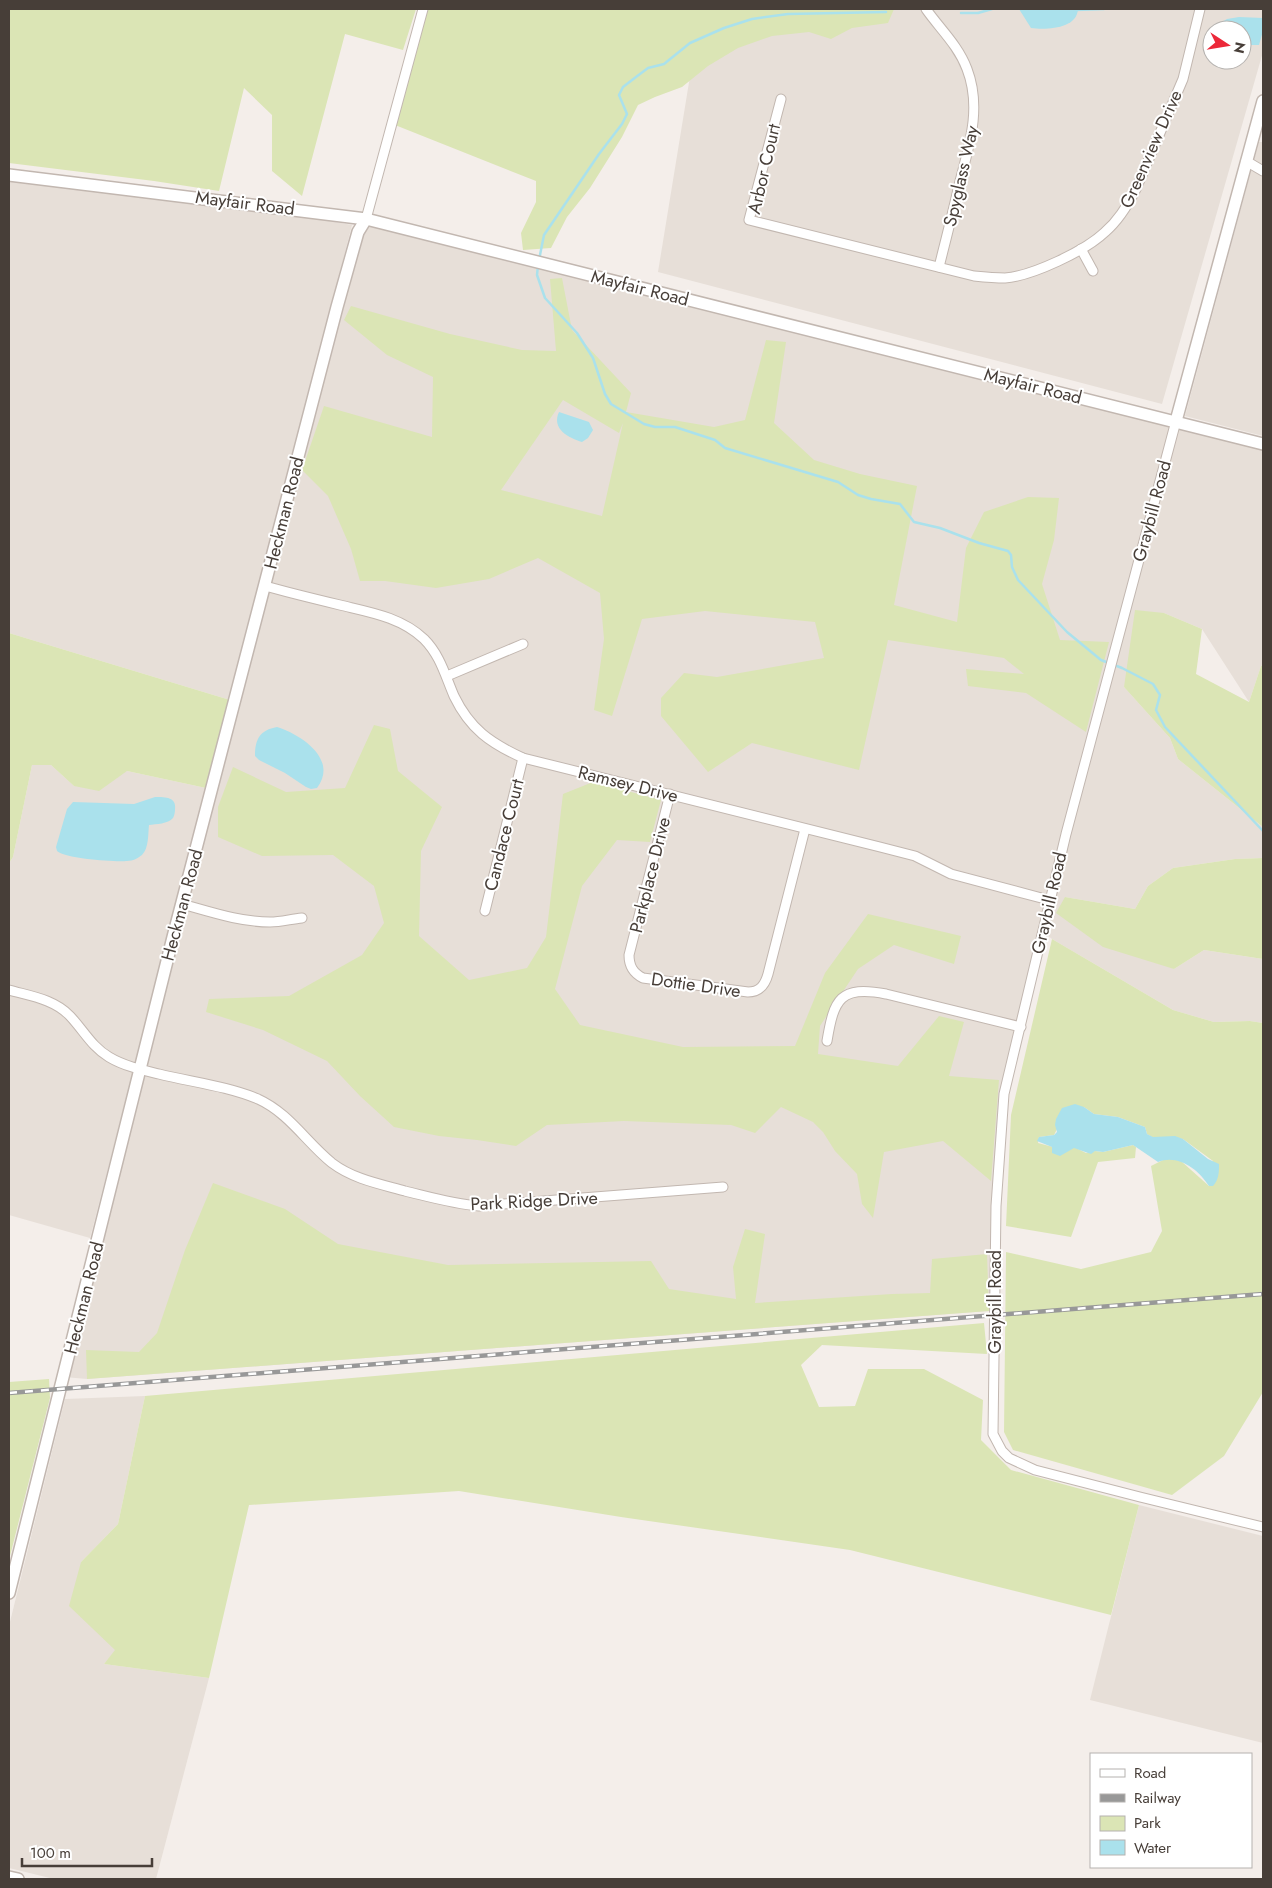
<svg xmlns="http://www.w3.org/2000/svg" width="1272" height="1888" font-family="Jost,sans-serif">
<style>
.residential{fill:#e7dfd8;fill-rule:evenodd}
.green{fill:#dbe5b5;fill-rule:evenodd}
.water{fill:#aae1ec}
.lines{fill:none;stroke-linecap:round;stroke-linejoin:round}
.stream{stroke:#aae1ec;stroke-width:2.5}
.minor-casing{stroke:#c2b7b0;stroke-width:11}
.tertiary-casing{stroke:#c2b7b0;stroke-width:14}
.minor{stroke:#fff;stroke-width:9}
.tertiary{stroke:#fff;stroke-width:11}
.rail-casing{stroke:#989898;stroke-width:4.5}
.rail{stroke:#fff;stroke-width:2.5;stroke-dasharray:8;stroke-linecap:butt}
.labels{text-anchor:middle;dominant-baseline:central;stroke-width:4;stroke-linejoin:round;paint-order:stroke}
.street-label{font-size:18px;fill:#473e38;stroke:#fff}
</style>
<rect width="100%" height="100%" fill="#f4eeea"/>
<g class="residential">
<path d="M701 9H1263V52L1162 404 658 272ZM1212 30H1242V60H1212Z"/>
<polygon points="1259,142 1263,142 1263,436 1185,416"/>
<polygon points="9,179 268,210 352,225 230,700 9,633"/>
<polygon points="366,219 1263,444 1263,665 1261,666 1249,702 1202,629 1164,613 1124,687 1170,738 1178,759 1263,827 1263,858 1235,859 1173,868 1148,886 1135,909 1065,897 1174,969 1204,950 1263,959 1263,1023 1250,1021 1214,1022 1173,1010 1052,939 1042,931 1004,1094 995,1307 989,1311 87,1379 64,1377"/>
<polygon points="32,765 51,765 74,786 127,771 206,788 90,1238 9,1215 9,863 13,857"/>
<polygon points="145,1396 118,1524 81,1562 116,1650 104,1664 209,1678 156,1879 54,1879 9,1868 9,1626 65,1399"/>
<polygon points="1139,1505 1263,1536 1263,1743 1090,1700"/>
</g>
<g class="green">
<polygon points="9,9 416,9 403,50 345,34 302,196 272,171 272,115 244,88 219,191 154,181 9,163"/>
<polygon points="427,9 894,9 888,23 852,28 831,39 809,32 772,36 738,48 708,66 682,87 655,97 638,105 622,137 590,188 567,217 551,248 523,250 521,233 536,202 536,181 395,125"/>
<path d="M562 278 572 330 631 393 626 412 714 427 745 420 766 340 786 342 774 423 814 460 860 474 917 486 894 605 957 622 966 548 984 512 1028 497 1059 498 1054 540 1042 584 1060 640 1109 642 1086 732 1026 693 968 686 966 669 1024 674 1004 658 888 640 859 770 752 743 708 772 661 716V698L684 673 717 677 824 658 815 622 705 611 642 619 612 716 594 710 604 639 600 593 538 558 489 579 436 588 385 581H360L351 549 328 496 302 470 324 406 432 437 433 377 387 355 344 320 351 306 450 334 522 350 556 351 550 279ZM563 400 619 433 623 423 602 516 501 490Z"/>
<polygon points="1135,610 1164,613 1202,629 1196,674 1249,702 1261,666 1263,665 1263,827 1178,759 1170,738 1124,687"/>
<polygon points="9,633 230,700 206,788 127,771 99,791 74,786 51,765 32,765 13,857 9,863"/>
<polygon points="374,725 390,729 398,771 442,807 421,851 419,936 469,980 527,968 546,937 563,794 593,782 661,800 650,842 617,840 582,886 555,989 580,1025 683,1047 795,1046 825,973 868,914 961,936 954,964 894,945 858,969 820,1026 818,1054 898,1066 939,1016 964,1022 949,1076 999,1080 991,1181 943,1141 884,1152 873,1218 862,1204 857,1174 835,1151 823,1132 813,1122 781,1107 755,1133 731,1125 624,1121 547,1125 516,1146 477,1140 439,1136 394,1127 360,1096 327,1061 263,1030 206,1012 209,999 289,996 362,955 384,923 374,886 333,855 262,856 218,837 218,807 233,767 286,792 345,788"/>
<polygon points="1263,858 1263,959 1204,950 1174,969 1103,947 1056,913 1065,897 1135,909 1148,886 1173,868 1235,859"/>
<polygon points="1052,939 1173,1010 1214,1022 1250,1021 1263,1023 1263,1392 1224,1456 1172,1495 1013,1450 1004,1432 1006,1252 1081,1269 1151,1252 1162,1231 1151,1166 1167,1158 1181,1161 1209,1186 1213,1161 1183,1139 1152,1137 1147,1134 1145,1127 1118,1117 1094,1114 1084,1107 1057,1129 1054,1135 1039,1137 1038,1143 1053,1147 1074,1147 1086,1153 1095,1151 1103,1152 1133,1145 1136,1147 1135,1158 1098,1162 1071,1237 1006,1226 1011,1115"/>
<polygon points="213,1183 285,1209 338,1244 448,1265 651,1261 669,1289 736,1299 733,1267 745,1229 765,1234 755,1303 892,1294 930,1293 932,1259 987,1254 989,1311 87,1379 86,1350 139,1352 157,1333 185,1250"/>
<polygon points="984,1323 987,1354 822,1345 801,1365 819,1407 855,1406 868,1369 924,1369 983,1400 981,1440 1011,1470 1139,1505 1111,1615 850,1550 621,1517 459,1491 249,1505 209,1678 104,1664 115,1650 69,1606 81,1562 118,1524 145,1396"/>
<polygon points="49,1379 50,1398 9,1560 9,1382"/>
</g>
<g class="water">
<path d="M1019 9H1078C1077 29 1046 30 1031 28Z"/>
<polygon points="1239,17 1263,18 1263,31 1259,45 1251,45 1242,42 1242,30 1220,30 1222,22 1227,19"/>
<path d="M559 412 589 422 593 430 588 438 582 442C569 438 551 429 559 412Z"/>
<path d="M277 727C300 734 339 759 317 788L311 789 306 787 285 773 259 760 255 756C255 739 260 730 277 727Z"/>
<path d="M155 797C166 797 177 797 175 810 175 812 174 817 173 818 168 824 156 824 149 825 148 834 149 848 142 855 138 858 133 861 127 861 115 862 66 859 57 851L56 847 67 809 73 802 134 804Z"/>
<path d="M1075 1104 1084 1107 1094 1114 1118 1117 1145 1127 1147 1134 1153 1137 1175 1136 1183 1139 1208 1159 1219 1164C1219 1173 1219 1179 1213 1186H1209C1198 1169 1178 1154 1158 1162L1133 1145 1103 1152 1095 1151 1091 1154 1074 1148 1060 1156 1052 1153V1147L1037 1141 1039 1137 1054 1135 1057 1132 1055 1125 1056 1119 1062 1108Z"/>
</g>
<g class="lines">
<g class="stream">
<polyline points="1076,10 1104,9"/>
<polyline points="961,13 978,13 992,9"/>
<polyline points="539,260 544,235 599,154 622,124 627,114 619,95 623,87 636,77 648,68 664,64 690,43 724,28 752,19 788,14 886,12"/>
<polyline points="538,265 537,275 545,298 577,333 593,358 605,394 611,404 644,424 655,427 675,427 715,440 725,448 838,482 858,495 871,499 900,504 914,522 940,528 979,543 1008,551 1011,555 1012,567 1018,580 1067,632 1101,660 1122,668 1153,684 1160,695 1156,710 1165,727 1263,831"/>
</g>
<g class="minor-casing">
<g id="minor">
<path d="M926 9C940 29 958 45 967 69 982 108 969 146 959 185 953 212 946 239 939 267"/>
<path d="M781 99 749 220 974 276C984 277 994 278 1005 278 1032 276 1085 251 1105 232 1119 220 1128 205 1136 189L1183 79 1200 9"/>
<polyline points="1246,161 1263,171"/>
<polyline points="366,219 423,9"/>
<polyline points="1081,249 1093,271"/>
<polyline points="1176,421 1066,834 1004,1094 996,1206 993,1434 1002,1451 1009,1458 1035,1470 1140,1497 1263,1527"/>
<path d="M265 586C290 593 315 599 340 605 369 612 401 617 424 639 440 655 445 675 454 696 470 729 490 743 523 758L880 847 915 856 951 874 1049 900"/>
<polyline points="447,676 523,644"/>
<path d="M670 794 629 955C629 966 633 973 643 978L748 992C760 992 765 985 768 974L805 829"/>
<path d="M182 904C211 912 240 922 270 922 281 922 291 919 302 918"/>
<polyline points="485,911 523,758"/>
<path d="M9 990C30 996 54 999 70 1016 84 1031 92 1047 109 1057 124 1066 142 1070 159 1074 191 1082 227 1086 258 1099 289 1113 306 1142 332 1163 353 1179 380 1184 405 1191 430 1197 454 1204 479 1206L723 1187"/>
<path d="M827 1041C834 999 840 985 886 994L1021 1027"/>
</g>
</g>
<g class="tertiary-casing">
<g id="tertiary">
<polyline points="9,175 366,219 1263,444"/>
<polyline points="1176,421 1263,101"/>
<polyline points="9,1593 173,937 337,307 358,232 366,219"/>
<polyline points="9,1877 18,1879"/>
</g>
</g>
<use href="#minor" class="minor"/>
<use href="#tertiary" class="tertiary"/>
<g class="rail-casing">
<polyline id="rail" points="9,1393 1263,1294"/>
</g>
<use href="#rail" class="rail"/>
</g>
<g class="labels">
<g class="street-label">
<text transform="translate(1151 149) rotate(-66)">Greenview Drive</text>
<text transform="translate(764 169) rotate(-77)">Arbor Court</text>
<text transform="translate(961 176) rotate(-77)">Spyglass Way</text>
<text transform="translate(245 203) rotate(7)">Mayfair Road</text>
<text transform="translate(640 288) rotate(14)">Mayfair Road</text>
<text transform="translate(1033 386) rotate(14)">Mayfair Road</text>
<text transform="translate(1152 511) rotate(-75)">Graybill Road</text>
<text transform="translate(284 513) rotate(-76)">Heckman Road</text>
<text transform="translate(628 784) rotate(14)">Ramsey Drive</text>
<text transform="translate(504 835) rotate(-76)">Candace Court</text>
<text transform="translate(650 875) rotate(-76)">Parkplace Drive</text>
<text transform="translate(1049 903) rotate(-77)">Graybill Road</text>
<text transform="translate(182 905) rotate(-75)">Heckman Road</text>
<text transform="translate(696 985) rotate(8)">Dottie Drive</text>
<text transform="translate(534 1201) rotate(-3)">Park Ridge Drive</text>
<text transform="translate(84 1298) rotate(-76)">Heckman Road</text>
<text transform="translate(995 1302) rotate(-90)">Graybill Road</text>
</g>
</g>
<rect width="1272" height="1888" fill="none" stroke="#473e38" stroke-width="20"/>
<rect x="1090" y="1753" width="162" height="115" fill="#ffffff" stroke="#b5b2af"/>
<rect x="1100" y="1769" width="25" height="8" fill="#ffffff" stroke="#b5b2af"/>
<text x="1134" y="1778" font-size="15" fill="#473e38">Road</text>
<rect x="1100" y="1794" width="25" height="8" fill="#989898" stroke="#b5b2af"/>
<text x="1134" y="1803" font-size="15" fill="#473e38">Railway</text>
<rect x="1100" y="1816" width="25" height="15" fill="#dbe5b5" stroke="#b5b2af"/>
<text x="1134" y="1828" font-size="15" fill="#473e38">Park</text>
<rect x="1100" y="1840" width="25" height="15" fill="#aae1ec" stroke="#b5b2af"/>
<text x="1134" y="1853" font-size="15" fill="#473e38">Water</text>
<g transform="translate(1227 45) rotate(102)"><circle r="24" fill="#ffffff" stroke="#b5b2af"/>
<path d="M0-4L9 19L0 12L-9 19Z" fill="#ec2839"/>
<text y="-8" font-size="14" font-weight="bold" text-anchor="middle" fill="#473e38">N</text>
</g>
<path d="M22 1858v8h130v-8" fill="none" stroke="#473e38" stroke-width="2.5"/>
<text x="30" y="1858" font-size="15" fill="#473e38" stroke="#ffffff" stroke-width="4" paint-order="stroke">100 m</text>
</svg>
